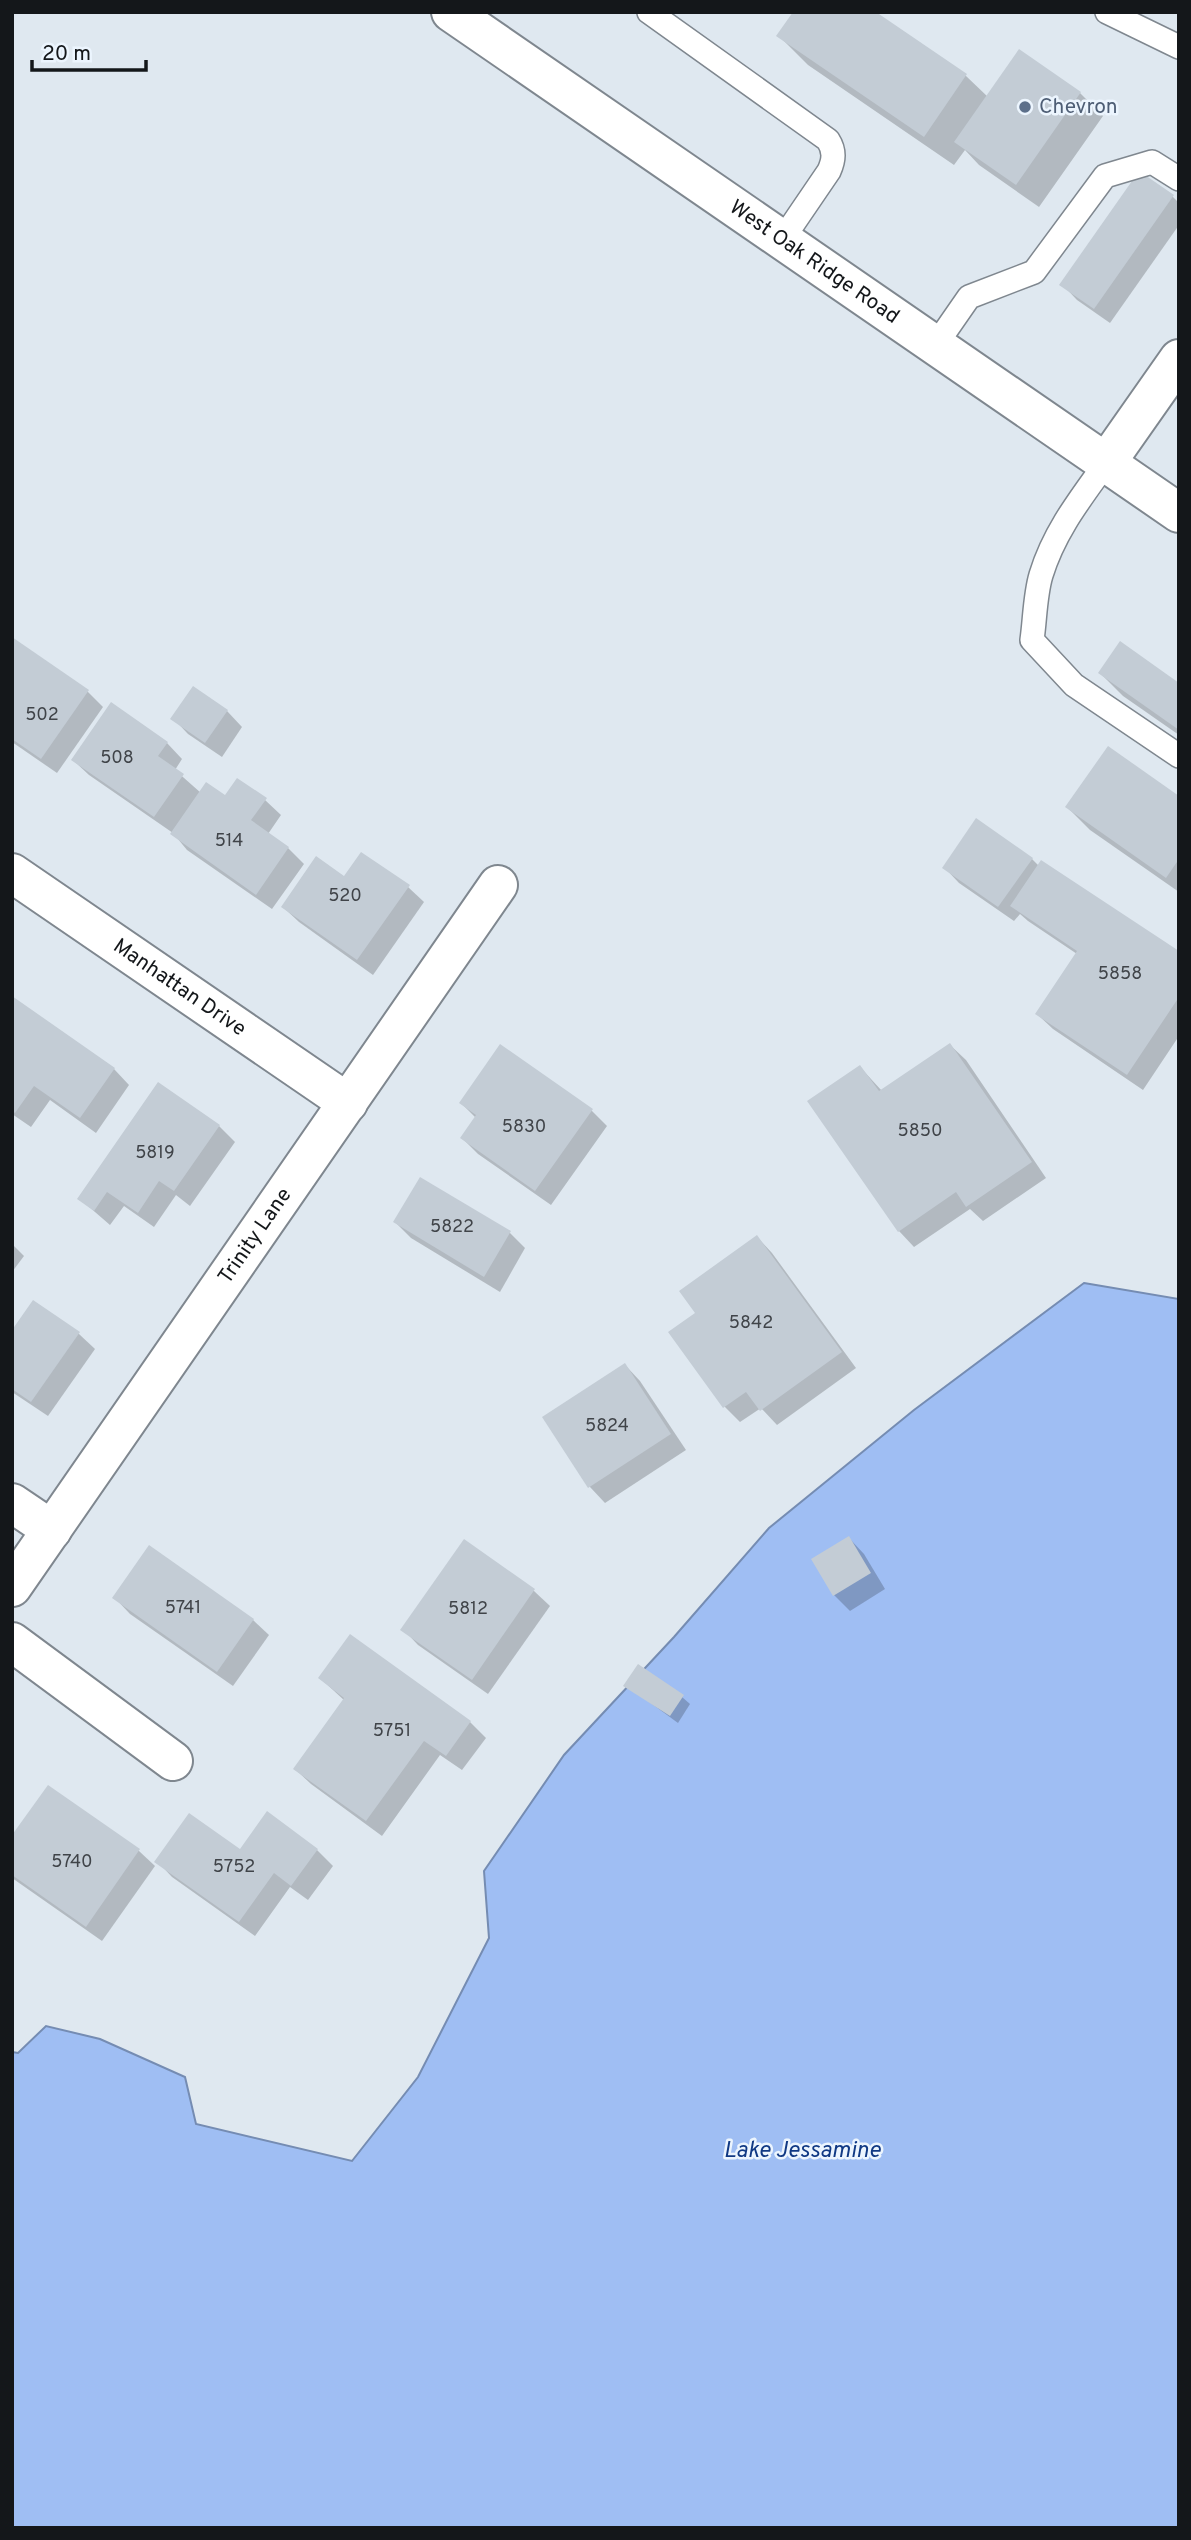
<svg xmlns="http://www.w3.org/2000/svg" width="1191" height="2540" font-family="Overpass,sans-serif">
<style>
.water{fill:#9fbef3;stroke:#758cb2;stroke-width:2}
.shadow{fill:#0003}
.building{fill:#c3ccd5}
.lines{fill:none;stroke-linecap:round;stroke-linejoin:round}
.service-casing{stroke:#7f878f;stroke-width:26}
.minor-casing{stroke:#7f878f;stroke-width:42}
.tertiary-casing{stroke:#7f878f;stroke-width:42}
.secondary-casing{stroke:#7f878f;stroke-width:42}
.service{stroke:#fff;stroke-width:23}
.minor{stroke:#fff;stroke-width:38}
.tertiary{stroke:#fff;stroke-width:38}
.secondary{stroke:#fff;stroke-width:38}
.service-dot{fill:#5c6f8a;stroke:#ecf5fe;stroke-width:2.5}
.labels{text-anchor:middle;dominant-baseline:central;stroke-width:5;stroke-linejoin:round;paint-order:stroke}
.number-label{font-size:18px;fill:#404449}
.service-label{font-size:21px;fill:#4e5e75;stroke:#ecf5fe;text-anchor:start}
.street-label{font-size:21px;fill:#14171a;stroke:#ecf5fe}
.water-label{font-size:23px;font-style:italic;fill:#103984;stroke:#ecf5fe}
</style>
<rect width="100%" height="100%" fill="#dfe8f0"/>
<polygon class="water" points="1084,1283 1179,1299 1179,2528 12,2528 12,2052 18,2053 46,2026 100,2039 185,2077 196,2124 352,2161 418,2077 489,1938 484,1871 564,1755 674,1637 769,1528 914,1410"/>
<g class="shadow">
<polygon points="873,12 966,76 988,97 1080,93 1103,116 1039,207 979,165 965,150 954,165 808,65 779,36"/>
<polygon points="1172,196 1179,203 1179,225 1110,323 1077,300 1062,284"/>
<polygon points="12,639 88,692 103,707 57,773 12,742"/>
<polygon points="1100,673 1179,685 1179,735 1123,696"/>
<polygon points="227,711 242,727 222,757 188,734 173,718"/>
<polygon points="167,743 182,759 175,770 201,793 226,797 265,800 281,815 268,834 288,848 304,864 272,909 187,850 173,833 89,775 73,760"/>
<polygon points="1179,798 1179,892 1090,830 1067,807"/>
<polygon points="1032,859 1039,866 1179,954 1179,1036 1143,1090 1053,1029 1037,1014 1077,954 1028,921 1020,914 1014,921 959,883 944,867"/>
<polygon points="345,878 408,887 424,902 373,975 299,922 283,907"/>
<polygon points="12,999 114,1069 129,1085 96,1133 50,1100 31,1127 12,1114"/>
<polygon points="950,1045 966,1060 1046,1178 983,1221 970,1209 914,1247 899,1231 860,1067 882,1091"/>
<polygon points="461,1103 591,1110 607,1126 551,1205 478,1154 462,1138 476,1118"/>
<polygon points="219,1126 235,1142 190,1206 176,1195 154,1227 124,1206 110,1225 80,1199"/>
<polygon points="395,1222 510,1233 525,1248 500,1292 411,1238"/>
<polygon points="757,1237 772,1253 856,1368 777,1425 761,1408 740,1422 725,1407 697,1313"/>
<polygon points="12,1244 24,1256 12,1272"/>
<polygon points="34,1302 79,1334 95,1349 48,1416 12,1392 12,1333"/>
<polygon points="625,1365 640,1381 686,1450 605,1503 590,1487 544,1418"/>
<polygon points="849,1538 864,1554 885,1589 850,1611 834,1595 813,1560"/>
<polygon points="464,1542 534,1591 550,1606 488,1694 418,1645 403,1629"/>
<polygon points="115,1598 253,1620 269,1635 233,1686 130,1614"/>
<polygon points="350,1636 470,1722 486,1738 462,1770 440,1755 382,1836 311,1784 295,1769 345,1701 320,1678"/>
<polygon points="626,1685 682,1697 690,1704 678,1723"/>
<polygon points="48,1787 139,1851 155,1866 102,1941 12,1878 12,1838"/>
<polygon points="317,1850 333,1866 308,1900 290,1887 255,1936 172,1877 157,1861 240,1851"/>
</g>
<g class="building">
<polygon points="793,12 876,12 967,74 924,137 776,36"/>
<polygon points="1019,49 1081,92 1016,185 954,142"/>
<polygon points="1139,171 1174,195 1094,309 1059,285"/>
<polygon points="12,637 89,690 41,759 12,739"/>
<polygon points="1120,641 1179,683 1179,730 1098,673"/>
<polygon points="193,686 228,710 205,743 170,719"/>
<polygon points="111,702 168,742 158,756 184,774 154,817 71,760"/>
<polygon points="1108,746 1179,796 1179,859 1166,878 1065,807"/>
<polygon points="237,778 267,798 251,820 289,847 256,895 170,834 206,782 225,795"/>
<polygon points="976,818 1033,858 998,907 942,868"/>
<polygon points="361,852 410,885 357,960 281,907 316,856 344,876"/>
<polygon points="1041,860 1179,951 1179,997 1127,1075 1035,1014 1077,951 1010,906"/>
<polygon points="12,996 115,1068 80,1118 34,1086 15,1113 12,1111"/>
<polygon points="950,1043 1032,1162 966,1207 956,1192 898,1232 807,1101 860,1065 879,1091"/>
<polygon points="500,1044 593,1109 535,1191 460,1138 476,1115 459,1103"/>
<polygon points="158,1082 220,1125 174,1191 159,1181 138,1213 107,1192 94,1211 77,1199"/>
<polygon points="420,1177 511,1231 484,1277 393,1222"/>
<polygon points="757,1235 842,1352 760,1411 746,1392 723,1408 668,1332 695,1313 679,1291"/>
<polygon points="33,1300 80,1332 31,1402 12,1389 12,1330"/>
<polygon points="625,1363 671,1434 588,1488 542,1417"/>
<polygon points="849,1536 871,1573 833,1596 811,1559"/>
<polygon points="464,1539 535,1589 472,1680 400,1630"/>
<polygon points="149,1545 254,1619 217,1672 112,1598"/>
<polygon points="350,1634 471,1721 446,1756 424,1741 366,1821 293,1769 344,1698 318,1678"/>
<polygon points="638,1664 684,1695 670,1716 623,1686"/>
<polygon points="48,1785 140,1849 86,1927 12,1875 12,1835"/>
<polygon points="267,1811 318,1849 291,1886 274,1873 239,1922 154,1862 189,1813 240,1849"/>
</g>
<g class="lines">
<g class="service-casing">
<g id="service">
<path d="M649 12 828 140C835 151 834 160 829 171L782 240"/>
<polyline points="1107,12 1179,47"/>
<polyline points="935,346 969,297 1034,272 1105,176 1152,162 1179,179"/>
<path d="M1106 463C1080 499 1054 532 1041 575 1035 595 1035 619 1032 640L1074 685 1179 756"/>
</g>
</g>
<g class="minor-casing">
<g id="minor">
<path id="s1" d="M12 873 348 1103"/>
<polyline points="12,1503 52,1530"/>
<path id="s2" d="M12 1587 498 885"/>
<polyline points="12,1642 173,1761"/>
</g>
</g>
<g class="tertiary-casing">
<polyline id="tertiary" points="1106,463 1179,359"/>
</g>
<g class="secondary-casing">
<g id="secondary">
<path id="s3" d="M451 12 1179 513"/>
</g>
</g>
<use href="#service" class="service"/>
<use href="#minor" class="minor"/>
<use href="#tertiary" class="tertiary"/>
<use href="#secondary" class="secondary"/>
</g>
<circle class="service-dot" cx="1025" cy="107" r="7"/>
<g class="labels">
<g class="number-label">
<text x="42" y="715">502</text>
<text x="117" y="758">508</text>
<text x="229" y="841">514</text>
<text x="345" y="896">520</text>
<text x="1120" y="974">5858</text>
<text x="524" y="1127">5830</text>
<text x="920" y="1131">5850</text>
<text x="155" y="1153">5819</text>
<text x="452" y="1227">5822</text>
<text x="751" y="1323">5842</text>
<text x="607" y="1426">5824</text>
<text x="183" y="1608">5741</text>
<text x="468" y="1609">5812</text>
<text x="392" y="1731">5751</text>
<text x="72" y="1862">5740</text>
<text x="234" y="1867">5752</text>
</g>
<g class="service-label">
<text x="1039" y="107">Chevron</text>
</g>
<g class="street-label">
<text stroke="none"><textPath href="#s3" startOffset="441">West Oak Ridge Road</textPath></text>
<text stroke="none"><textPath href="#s1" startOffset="203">Manhattan Drive</textPath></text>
<text stroke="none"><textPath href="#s2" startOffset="427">Trinity Lane</textPath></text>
</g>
<g class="water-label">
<text x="802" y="2151">Lake Jessamine</text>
</g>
</g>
<rect width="1191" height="2540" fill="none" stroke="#14171a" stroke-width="28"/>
<path d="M32 60v10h114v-10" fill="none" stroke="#14171a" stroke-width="3.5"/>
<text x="42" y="60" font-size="21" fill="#14171a" stroke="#ecf5fe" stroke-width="5" paint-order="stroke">20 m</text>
</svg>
